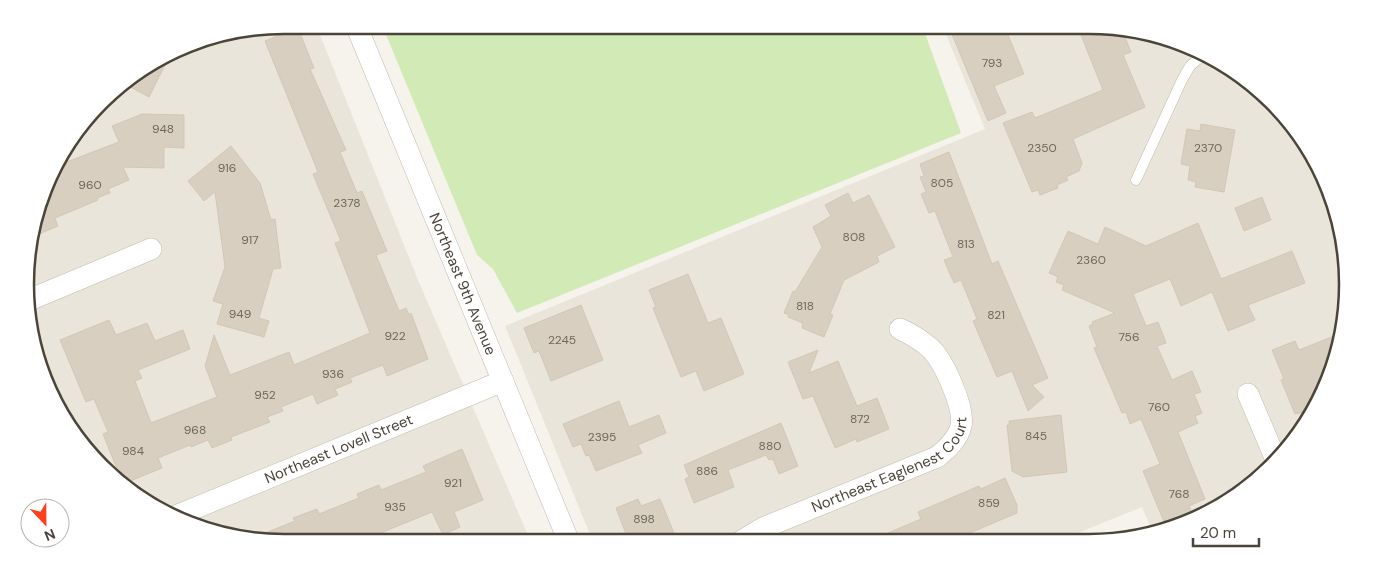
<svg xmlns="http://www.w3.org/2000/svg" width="1373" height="568" font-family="'DM Sans',sans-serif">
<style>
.residential{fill:#eae5da}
.green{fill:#d2eab5}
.building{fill:#d8cfc1;stroke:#d3c7b4}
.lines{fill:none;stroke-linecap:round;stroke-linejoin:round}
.lane-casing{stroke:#c2bbae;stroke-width:11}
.street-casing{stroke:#c2bbae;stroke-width:22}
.lane{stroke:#fff;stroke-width:10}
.street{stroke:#fff;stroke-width:21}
.labels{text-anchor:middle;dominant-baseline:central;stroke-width:5;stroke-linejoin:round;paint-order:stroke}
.number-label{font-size:12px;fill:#6e675b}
.street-label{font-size:15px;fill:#4b4439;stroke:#fff}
.rim{fill:none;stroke:#4b4439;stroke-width:2.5}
</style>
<rect width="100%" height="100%" fill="#f6f3ec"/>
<g class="residential">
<polygon points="284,25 316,25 418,280 531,542 284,543 201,529 127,490 68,428 30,335 27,250 60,155 113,89 200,39"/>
<polygon points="942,25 1089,25 1172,39 1260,89 1321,169 1347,267 1334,367 1304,428 1260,479 1188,523 1153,533 1142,507 1058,541 593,542 505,326 985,129"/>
</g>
<polygon class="green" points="382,25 922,25 961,133 517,313 493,269 477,255"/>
<g class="building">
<polygon points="966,25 1004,25 1024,74 994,86 1006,113 988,121 951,32"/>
<polygon points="1077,25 1122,30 1131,52 1123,55 1145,107 1073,139 1082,163 1079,171 1066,177 1068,180 1057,185 1058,188 1040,195 1038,190 1032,192 1003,123 1032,112 1035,118 1103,90"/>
<polygon points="298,28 314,68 310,69 346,150 340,152 357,193 362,191 387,251 376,255 399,311 406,308 409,315 411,313 428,359 387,376 383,365 350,378 352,382 335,389 338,395 317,404 313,394 281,407 283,411 267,417 270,422 231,437 232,440 212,448 208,440 191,447 190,445 158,458 162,468 123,484 103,434 108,432 94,399 86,402 60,340 109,320 116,335 147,323 155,341 183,330 190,349 138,370 142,378 135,381 151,423 217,397 205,366 214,335 230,375 289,352 294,365 370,333 335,243 341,241 313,174 318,172 265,41"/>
<polygon points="169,57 149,97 123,83 137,75"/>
<polygon points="142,114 184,115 184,148 164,147 164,168 123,167 129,180 108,189 110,193 97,198 98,200 55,218 58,226 32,237 56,166 119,142 112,126"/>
<polygon points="1201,124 1235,130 1224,192 1195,187 1196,182 1188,180 1190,166 1181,164 1187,129 1200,131"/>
<polygon points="231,146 260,183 271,220 275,219 281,268 273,269 259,318 269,321 264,337 217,324 223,304 213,301 225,267 215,192 204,201 188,181"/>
<polygon points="949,152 992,264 998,261 1048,378 1032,385 1044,397 1028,411 1012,371 997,377 973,321 977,319 961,280 954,283 944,260 953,257 935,211 929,213 921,194 926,192 920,177 924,176 920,164"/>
<polygon points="848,193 853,203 869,195 895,247 877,256 879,262 844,280 830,314 833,315 824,337 802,328 803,323 788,317 789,315 784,313 793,291 795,292 822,247 813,227 831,216 825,205"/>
<polygon points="1262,197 1271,220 1244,231 1235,208"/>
<polygon points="1198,223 1221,279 1292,251 1305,283 1248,305 1255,320 1228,331 1212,292 1181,306 1170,279 1133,294 1146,326 1158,322 1166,343 1157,346 1172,380 1192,371 1201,392 1194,394 1202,413 1195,416 1198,423 1178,432 1205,499 1189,506 1194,519 1167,529 1143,471 1160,464 1141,419 1130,424 1126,412 1122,413 1094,348 1097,347 1089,326 1093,324 1092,322 1115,313 1062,290 1064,285 1056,282 1058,277 1049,273 1068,231 1098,244 1105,227 1146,246"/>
<polygon points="688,274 708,323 721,318 744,374 704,391 696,371 681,377 653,308 656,307 649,290"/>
<polygon points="581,305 603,360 551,381 539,351 534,353 524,328"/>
<polygon points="1339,334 1334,367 1313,410 1295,414 1281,380 1284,379 1272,350 1295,341 1299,350"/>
<polygon points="818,350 809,373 838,361 857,406 877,398 889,429 857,442 856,439 835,448 813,396 803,399 788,362"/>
<polygon points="619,401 629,427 659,415 666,433 638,445 642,453 596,471 589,455 586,456 581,444 573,447 563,424"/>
<polygon points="1061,415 1067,472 1023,477 1012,471 1007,425 1009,425 1009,421"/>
<polygon points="781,423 798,466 779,474 773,459 769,460 766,455 728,470 734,487 694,503 685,479 689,477 684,465"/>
<polygon points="462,449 483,500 454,512 460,527 443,535 432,512 356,543 284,543 253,538 295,521 293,518 317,509 319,514 359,498 357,494 379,485 381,490 426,472 423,466"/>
<polygon points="1005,478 1017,505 1017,513 951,541 869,541 921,519 918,512 979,486 981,489"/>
<polygon points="638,499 641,506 660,499 674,533 652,542 629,542 616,508"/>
</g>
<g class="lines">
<g class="lane-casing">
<polyline id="lane" points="1136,180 1182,80 1190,66 1202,56"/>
</g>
<g class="street-casing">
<g id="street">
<path id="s1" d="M356 25 569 542"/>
<polyline points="29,300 151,249"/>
<polyline points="1248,394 1276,460"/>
<path id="s2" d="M176 516 503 381"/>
<path id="s3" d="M740 542 763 528 937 457C947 449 958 439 961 426 965 408 944 361 930 348 921 340 911 334 900 329"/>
</g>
</g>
<use href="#lane" class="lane"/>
<use href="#street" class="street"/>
</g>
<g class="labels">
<g class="number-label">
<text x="992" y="63">793</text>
<text x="163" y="129">948</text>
<text x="1042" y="148">2350</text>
<text x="1208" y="148">2370</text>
<text x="227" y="168">916</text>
<text x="942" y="183">805</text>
<text x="90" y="185">960</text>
<text x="347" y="203">2378</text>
<text x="854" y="237">808</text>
<text x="250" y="240">917</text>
<text x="966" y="244">813</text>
<text x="1091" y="260">2360</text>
<text x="805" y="306">818</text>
<text x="240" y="314">949</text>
<text x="996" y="315">821</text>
<text x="395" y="336">922</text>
<text x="1129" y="337">756</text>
<text x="562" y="340">2245</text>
<text x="333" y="374">936</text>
<text x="265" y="395">952</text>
<text x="1159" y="407">760</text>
<text x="860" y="419">872</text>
<text x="195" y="430">968</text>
<text x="1036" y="436">845</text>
<text x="602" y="437">2395</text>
<text x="770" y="446">880</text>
<text x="133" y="451">984</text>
<text x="707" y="471">886</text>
<text x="453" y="483">921</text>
<text x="1179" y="494">768</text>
<text x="989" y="503">859</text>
<text x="395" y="507">935</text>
<text x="644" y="519">898</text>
</g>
<g class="street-label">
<text stroke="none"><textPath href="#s1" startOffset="280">Northeast 9th Avenue</textPath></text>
<text stroke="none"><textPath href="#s2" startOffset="176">Northeast Lovell Street</textPath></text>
<text stroke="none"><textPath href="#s3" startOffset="172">Northeast Eaglenest Court</textPath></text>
</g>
</g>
<path d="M0 0H1373V568H0ZM284 34H1089A250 250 0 0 1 1339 284V284A250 250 0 0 1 1089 534H284A250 250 0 0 1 34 284V284A250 250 0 0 1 284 34Z" fill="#fff" fill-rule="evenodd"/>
<path class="rim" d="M284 34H1089A250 250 0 0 1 1339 284V284A250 250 0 0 1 1089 534H284A250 250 0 0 1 34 284V284A250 250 0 0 1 284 34Z"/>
<g transform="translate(45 523) rotate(158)"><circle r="24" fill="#ffffff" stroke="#b7b4b0"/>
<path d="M0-4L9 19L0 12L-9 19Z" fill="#fc3f1d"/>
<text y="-8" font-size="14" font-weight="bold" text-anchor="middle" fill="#4b4439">N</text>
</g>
<path d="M1193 538v8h66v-8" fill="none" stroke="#4b4439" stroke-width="2.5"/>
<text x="1200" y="538" font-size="15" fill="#4b4439" stroke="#ffffff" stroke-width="4" paint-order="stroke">20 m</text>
</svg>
